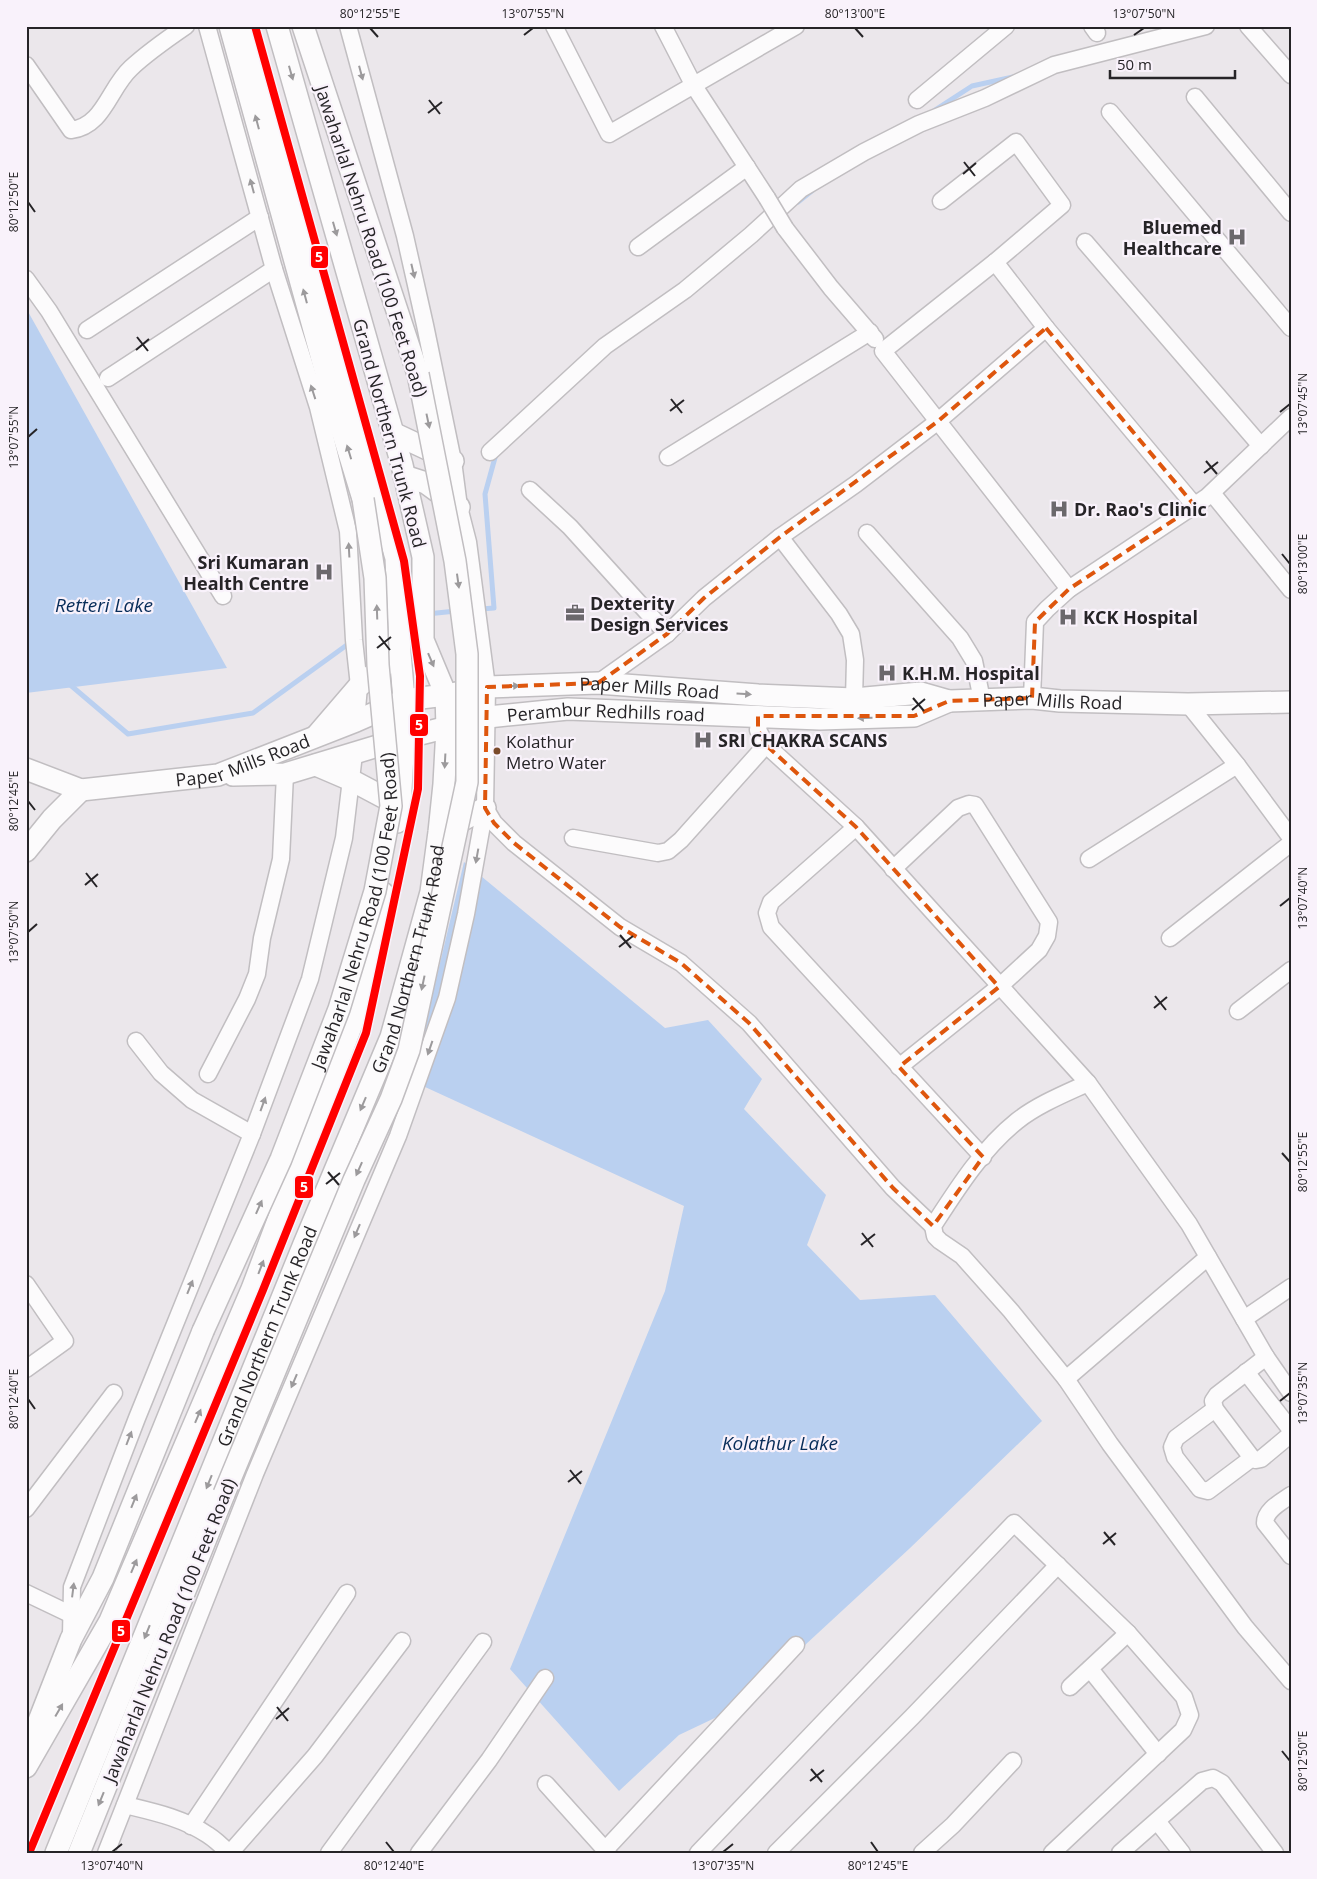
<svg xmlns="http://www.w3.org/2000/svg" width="1317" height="1879" font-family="'Open Sans',sans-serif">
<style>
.water{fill:#bad0f0}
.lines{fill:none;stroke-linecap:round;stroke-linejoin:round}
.stream{stroke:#bad0f0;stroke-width:5}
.minor-casing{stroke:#c1bec1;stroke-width:19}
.major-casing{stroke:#c1bec1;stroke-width:24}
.minor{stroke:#fcfbfc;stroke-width:16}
.major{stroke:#fcfbfc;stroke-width:21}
.minor-bridge-casing{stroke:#c1bec1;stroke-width:19;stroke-linecap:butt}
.major-bridge-casing{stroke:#c1bec1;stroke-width:24;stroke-linecap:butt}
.minor-bridge{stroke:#fcfbfc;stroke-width:16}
.major-bridge{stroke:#fcfbfc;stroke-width:21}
.metro-1-casing{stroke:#f9f2fb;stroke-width:11}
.metro-1{stroke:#f00;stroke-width:8}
.oneway{fill:#9c9a9c}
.marked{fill:none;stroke:#de560d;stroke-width:4;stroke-dasharray:10 6;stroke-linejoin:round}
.ticks{fill:none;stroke:#262427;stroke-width:2}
.bus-dot{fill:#7a4b2a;stroke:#f9f2fb;stroke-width:2}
.labels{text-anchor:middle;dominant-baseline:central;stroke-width:4.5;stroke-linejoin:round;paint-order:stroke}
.bus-label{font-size:17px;fill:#262427;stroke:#f9f2fb;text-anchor:start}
.poi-label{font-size:18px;font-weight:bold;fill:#262427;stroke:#f9f2fb;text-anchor:start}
.street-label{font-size:18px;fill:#262427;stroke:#f9f2fb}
.water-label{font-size:19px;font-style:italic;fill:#072c59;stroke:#f9f2fb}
.line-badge{stroke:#f9f2fb;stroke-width:2}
.badge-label{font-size:14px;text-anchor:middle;font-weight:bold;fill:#fff}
.neatline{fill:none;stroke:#262427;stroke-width:2}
.ticks-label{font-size:12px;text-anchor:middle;fill:#262427}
</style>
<rect width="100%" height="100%" fill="#ebe7eb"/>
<g class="water">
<polygon points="26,308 227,668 26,693"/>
<polygon points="464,862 665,1028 708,1020 762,1079 744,1109 826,1195 807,1245 860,1300 935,1295 1042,1421 909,1549 738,1707 679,1735 619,1791 510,1669 665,1291 684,1206 412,1081"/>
</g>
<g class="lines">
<g class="stream">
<polyline points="935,110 972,86 1013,77"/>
<polyline points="798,202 813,190"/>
<polyline points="481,609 494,608 485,494 496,454"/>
<polyline points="427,614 456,611"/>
<polyline points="68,683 128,734 253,713 351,642"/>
</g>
<g class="minor-casing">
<g id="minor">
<polyline points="207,26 274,269 318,407 348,531 354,640 359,686 356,721"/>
<polyline points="554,26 609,134 796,26"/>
<polyline points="663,26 694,86 767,198"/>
<polyline points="1092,26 1097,33"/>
<polyline points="1248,26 1291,75"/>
<path d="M26 65 71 130C104 126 109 88 131 68 148 52 167 39 186 26"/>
<polyline points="1195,97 1291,213"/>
<polyline points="917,100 1006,26"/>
<polyline points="1110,112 1291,328"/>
<polyline points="941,201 1016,142 1062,205 995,262 883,351 1069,589"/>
<polyline points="785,228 831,288 875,339"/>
<polyline points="1085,242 1261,446"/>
<polyline points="638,247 747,167"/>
<polyline points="995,262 1046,328"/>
<polyline points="26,279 49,311 223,596"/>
<polyline points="87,330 260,217"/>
<polyline points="108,378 274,269"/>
<polyline points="490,452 605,346 685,290 751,235 801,189 864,152 919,124 985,98 1054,65 1206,26"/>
<polyline points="668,457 870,332"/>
<polyline points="530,490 570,527 667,634"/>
<polyline points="1212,493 1291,590"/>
<polyline points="867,533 960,638 974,661 982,700"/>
<polyline points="780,537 839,614 851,634 855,660 854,699"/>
<polyline points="598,683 667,634 704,598 780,537 856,484 937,422 1046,328 1195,506"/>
<polyline points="1032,698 1035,622 1047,609 1069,589 1207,497 1291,417"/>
<polyline points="1188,704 1237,765 1291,838"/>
<polyline points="760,717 758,730 766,745 856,827 1088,1083 1189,1224 1266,1357 1291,1393"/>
<polyline points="485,808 494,823 514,843 620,927 681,963 749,1023 893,1188 933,1226"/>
<polyline points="856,827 771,902 767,913 771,927 983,1157"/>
<polyline points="573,838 658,853 668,851 681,840 766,745"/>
<polyline points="1089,859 1237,765"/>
<polyline points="893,869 958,808 969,804 975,805 1049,922 1047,936 1039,950 999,987 899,1067"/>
<polyline points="1170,938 1291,843"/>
<polyline points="1238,1011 1291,970"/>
<polyline points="136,1041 161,1073 192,1100 252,1134"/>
<polyline points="208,1074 247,999 257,974 262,938 281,859 285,774"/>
<path d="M1088 1083C1064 1094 1037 1105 1017 1121 982 1149 957 1189 933 1226L935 1236 940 1241 962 1256 1011 1311 1066 1379 1110 1444 1245 1627 1291 1681"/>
<polyline points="26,1284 65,1341 26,1369"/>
<polyline points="1244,1319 1291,1287"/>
<polyline points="1266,1357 1217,1395 1213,1401 1215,1409 1252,1458 1256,1460 1261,1459 1291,1434"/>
<polyline points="1246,1372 1291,1430"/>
<polyline points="1066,1379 1208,1257"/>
<polyline points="1215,1409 1176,1438 1172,1447 1175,1457 1200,1489 1208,1491 1252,1458"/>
<path d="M1291 1495C1281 1502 1265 1510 1265 1523L1291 1556"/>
<polyline points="26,1509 114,1393"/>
<polyline points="26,1593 72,1615"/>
<polyline points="71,1636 72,1587 137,1418 252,1134 310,979 344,838 354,754"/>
<polyline points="1090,1669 1158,1754"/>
<polyline points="1070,1687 1128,1633"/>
<polyline points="546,1784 608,1853"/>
<path d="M125 1805C154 1812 183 1818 208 1835 216 1840 223 1847 229 1853"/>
<polyline points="1157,1821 1182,1853"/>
<polyline points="191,1826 347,1593"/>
<polyline points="605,1850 796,1645"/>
<polyline points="106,1853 255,1474 398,1136 447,998 466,914 485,808 487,687 468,542 459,507 453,461 425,325 405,236 348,26"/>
<polyline points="230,1853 315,1756 402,1641"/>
<polyline points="329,1853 483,1642"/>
<polyline points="419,1853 489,1760 545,1678"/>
<polyline points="698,1853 1014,1523 1128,1633 1184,1697 1190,1715 1183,1730 1052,1853"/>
<polyline points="776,1853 912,1717 1058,1565"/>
<polyline points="922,1853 953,1825 1013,1761"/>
<polyline points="1120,1853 1202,1781 1213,1778 1222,1783 1275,1853"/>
</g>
</g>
<g class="major-casing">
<g id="major">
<polyline points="230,26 340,424 363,499"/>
<polyline points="246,26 271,109 356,421 396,558 400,653 404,700 404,738 400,806 397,822"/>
<polyline points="303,26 418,374"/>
<polyline points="393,433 453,461"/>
<polyline points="404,476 426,483 459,507"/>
<polyline points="317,735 359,686 390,661"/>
<polyline points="316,765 351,780 400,806"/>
<path id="s1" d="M26 769 81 790 218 775 356 721 404 700 446 695 487 687 598 683 758 695 854 699 921 693 949 701 1032 698 1060 701 1188 704 1291 702"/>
<path id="s2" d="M233 775 285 774 404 738 488 717 568 709 820 719 914 716 949 701"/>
<polyline points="446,829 485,808"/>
<polyline points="26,851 52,819 81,790"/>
<polyline points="33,1736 71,1639 103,1578 203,1331"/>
<polyline points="26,1767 110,1621 252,1289 355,1016 383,893"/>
<path id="s3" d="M56 1853 304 1244 391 1037 431 892 439 832 444 784 447 728 446 695 423 640V557L402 465 277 26"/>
<polyline points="79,1853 224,1494"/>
</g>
</g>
<use href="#minor" class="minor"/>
<use href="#major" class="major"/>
<g class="minor-bridge-casing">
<polyline id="minor-bridge" points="767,198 785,228"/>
</g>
<g class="major-bridge-casing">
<g id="major-bridge">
<path id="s4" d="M203 1331 281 1159 339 1009 375 891 391 806 378 665 375 578 363 499"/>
<polyline points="224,1494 354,1180 391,1099 409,1050 467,782 467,654 455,561 418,374"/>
</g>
</g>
<use href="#minor-bridge" class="minor-bridge"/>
<use href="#major-bridge" class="major-bridge"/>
<g class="metro-1-casing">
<polyline id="metro-1" points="29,1853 263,1290 366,1033 418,789 420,676 404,561 255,26"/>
</g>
<use href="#metro-1" class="metro-1"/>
</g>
<defs><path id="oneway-solid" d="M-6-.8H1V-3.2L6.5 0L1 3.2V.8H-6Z" transform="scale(1.25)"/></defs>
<g class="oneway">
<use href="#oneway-solid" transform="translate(291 73) rotate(74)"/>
<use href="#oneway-solid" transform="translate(361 73) rotate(75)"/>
<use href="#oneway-solid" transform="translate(257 122) rotate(-105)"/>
<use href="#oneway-solid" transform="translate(252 186) rotate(-105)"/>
<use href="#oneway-solid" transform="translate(335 229) rotate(74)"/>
<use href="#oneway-solid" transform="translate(413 271) rotate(77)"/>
<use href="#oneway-solid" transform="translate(305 296) rotate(-105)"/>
<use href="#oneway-solid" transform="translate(313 392) rotate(-108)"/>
<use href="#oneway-solid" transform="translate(428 421) rotate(78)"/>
<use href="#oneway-solid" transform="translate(349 452) rotate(-107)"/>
<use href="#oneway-solid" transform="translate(349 550) rotate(-93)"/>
<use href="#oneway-solid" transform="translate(458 581) rotate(82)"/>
<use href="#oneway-solid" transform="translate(377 612) rotate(-92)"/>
<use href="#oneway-solid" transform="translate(431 660) rotate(67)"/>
<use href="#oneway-solid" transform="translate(512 686) rotate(-2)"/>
<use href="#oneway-solid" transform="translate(744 694) rotate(4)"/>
<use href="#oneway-solid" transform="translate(865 718) rotate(178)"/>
<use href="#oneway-solid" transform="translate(445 761) rotate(93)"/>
<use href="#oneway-solid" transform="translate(477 856) rotate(100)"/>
<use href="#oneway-solid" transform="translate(423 983) rotate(102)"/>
<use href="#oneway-solid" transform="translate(430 1048) rotate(109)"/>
<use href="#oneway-solid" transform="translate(263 1104) rotate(-70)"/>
<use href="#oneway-solid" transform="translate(363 1104) rotate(113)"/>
<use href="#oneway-solid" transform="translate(359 1169) rotate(114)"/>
<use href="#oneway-solid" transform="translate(259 1207) rotate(-66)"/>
<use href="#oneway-solid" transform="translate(357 1231) rotate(113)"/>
<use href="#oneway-solid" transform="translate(261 1267) rotate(-69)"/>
<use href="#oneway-solid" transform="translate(190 1287) rotate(-68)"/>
<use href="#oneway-solid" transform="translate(294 1381) rotate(113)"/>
<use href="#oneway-solid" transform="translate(198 1416) rotate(-67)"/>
<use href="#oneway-solid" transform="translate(129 1438) rotate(-69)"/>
<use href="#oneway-solid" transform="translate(209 1482) rotate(112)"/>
<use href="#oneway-solid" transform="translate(134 1501) rotate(-68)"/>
<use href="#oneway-solid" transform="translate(134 1566) rotate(-67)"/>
<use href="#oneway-solid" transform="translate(73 1590) rotate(-83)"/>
<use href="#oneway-solid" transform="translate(147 1632) rotate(112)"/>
<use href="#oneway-solid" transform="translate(59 1710) rotate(-60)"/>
<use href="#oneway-solid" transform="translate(101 1799) rotate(112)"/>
</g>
<path class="marked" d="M1046 328 1195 506 1069 589 1035 622 1032 698 949 701 914 716H758V730L766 745 856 827 999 987 899 1067 983 1157 933 1226 893 1188 749 1023 681 963 620 927 514 843 494 823 485 808 487 687 598 683 667 634 704 598 780 537 937 422Z"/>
<path class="ticks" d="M370 28 378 37M855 28 863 37M524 35 533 28M1134 35 1144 28M429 100 440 114M428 113 442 102M964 162 975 176M963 174 976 163M28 202 35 212M137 337 148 351M136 350 149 339M671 399 682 413M670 411 684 400M1280 412 1290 404M28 437 37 429M1206 461 1217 474M1204 473 1218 462M1282 554 1290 564M379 636 390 650M377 648 391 637M913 698 924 711M912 710 925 699M28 801 35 810M86 873 97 887M85 885 98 874M1280 906 1290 898M28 932 37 924M620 935 631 948M619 947 633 936M1155 996 1166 1010M1154 1008 1167 997M1282 1153 1290 1162M328 1172 339 1185M326 1184 340 1173M862 1233 873 1247M861 1245 875 1234M28 1399 35 1409M1280 1401 1290 1393M570 1470 581 1484M568 1482 582 1471M1104 1532 1115 1545M1103 1544 1116 1533M277 1707 288 1721M276 1719 289 1708M1282 1751 1290 1761M811 1769 822 1782M810 1781 824 1770M386 1842 394 1852M871 1842 878 1852M112 1852 122 1844M723 1852 733 1844"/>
<defs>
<g id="hospital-bare" transform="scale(1.5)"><path d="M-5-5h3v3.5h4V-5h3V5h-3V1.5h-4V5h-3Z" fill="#6b686c" stroke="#f9f2fb" stroke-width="2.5" paint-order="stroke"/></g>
<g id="office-bare" transform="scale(1.5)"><path d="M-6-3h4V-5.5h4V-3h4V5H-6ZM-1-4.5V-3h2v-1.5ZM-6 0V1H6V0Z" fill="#6b686c" stroke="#f9f2fb" stroke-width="2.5" paint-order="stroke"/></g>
</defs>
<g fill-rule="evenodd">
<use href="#hospital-bare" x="1237" y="237"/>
<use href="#hospital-bare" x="1059" y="509"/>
<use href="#hospital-bare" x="324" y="572"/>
<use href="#office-bare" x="575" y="613"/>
<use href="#hospital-bare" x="1068" y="617"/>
<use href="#hospital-bare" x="887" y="673"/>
<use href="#hospital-bare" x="703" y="740"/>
</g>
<circle class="bus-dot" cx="497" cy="751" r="4.5"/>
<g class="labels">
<g class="bus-label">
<text x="506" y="741">Kolathur<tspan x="506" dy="21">Metro Water</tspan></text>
</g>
<g class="poi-label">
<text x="1222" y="227" text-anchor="end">Bluemed<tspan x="1222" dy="21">Healthcare</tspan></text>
<text x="1074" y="509">Dr. Rao's Clinic</text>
<text x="309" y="562" text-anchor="end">Sri Kumaran<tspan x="309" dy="21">Health Centre</tspan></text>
<text x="590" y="603">Dexterity<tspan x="590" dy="21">Design Services</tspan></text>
<text x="1083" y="617">KCK Hospital</text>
<text x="902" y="673">K.H.M. Hospital</text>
<text x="718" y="740">SRI CHAKRA SCANS</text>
</g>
<g class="street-label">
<text transform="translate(372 241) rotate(72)">Jawaharlal Nehru Road (100 Feet Road)</text>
<text transform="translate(390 433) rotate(75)">Grand Northern Trunk Road</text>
<text stroke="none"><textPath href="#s1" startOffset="644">Paper Mills Road</textPath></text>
<text stroke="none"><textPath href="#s1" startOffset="1049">Paper Mills Road</textPath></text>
<text stroke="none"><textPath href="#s2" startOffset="381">Perambur Redhills road</textPath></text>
<text stroke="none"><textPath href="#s1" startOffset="224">Paper Mills Road</textPath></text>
<text stroke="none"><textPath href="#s4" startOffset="450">Jawaharlal Nehru Road (100 Feet Road)</textPath></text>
<text stroke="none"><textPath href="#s3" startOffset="962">Grand Northern Trunk Road</textPath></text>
<text stroke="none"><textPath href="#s3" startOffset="558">Grand Northern Trunk Road</textPath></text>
<text transform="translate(169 1630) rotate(-68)">Jawaharlal Nehru Road (100 Feet Road)</text>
</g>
<g class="water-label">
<text x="104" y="605">Retteri Lake</text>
<text x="780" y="1443">Kolathur Lake</text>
</g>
</g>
<g class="line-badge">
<rect x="310" y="245" width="19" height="24" rx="5" fill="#f00"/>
<rect x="409" y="713" width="20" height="24" rx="5" fill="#f00"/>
<rect x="294" y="1175" width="20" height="24" rx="5" fill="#f00"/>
<rect x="111" y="1619" width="20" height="24" rx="5" fill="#f00"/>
</g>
<g class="badge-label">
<text x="319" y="262">5</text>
<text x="419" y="730">5</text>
<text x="304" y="1192">5</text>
<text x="121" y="1636">5</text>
</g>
<rect width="1317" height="1879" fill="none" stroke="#f9f2fb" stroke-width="55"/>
<path d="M1110 70v8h125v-8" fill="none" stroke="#262427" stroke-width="2.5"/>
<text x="1117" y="70" font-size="15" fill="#262427" stroke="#f9f2fb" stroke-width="4" paint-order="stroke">50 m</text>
<rect x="28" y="28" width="1262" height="1824" class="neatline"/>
<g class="ticks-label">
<text x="370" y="18">80°12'55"E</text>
<text x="533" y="18">13°07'55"N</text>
<text x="855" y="18">80°13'00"E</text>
<text x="1144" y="18">13°07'50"N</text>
<text transform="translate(14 202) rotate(-90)" y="4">80°12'50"E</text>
<text transform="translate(1303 404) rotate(-90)" y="4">13°07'45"N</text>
<text transform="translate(14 437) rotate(-90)" y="4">13°07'55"N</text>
<text transform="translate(1303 564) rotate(-90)" y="4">80°13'00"E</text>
<text transform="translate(14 801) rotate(-90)" y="4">80°12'45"E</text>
<text transform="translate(1303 898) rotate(-90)" y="4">13°07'40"N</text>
<text transform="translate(14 932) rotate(-90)" y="4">13°07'50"N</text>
<text transform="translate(1303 1162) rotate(-90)" y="4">80°12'55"E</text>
<text transform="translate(1303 1393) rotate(-90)" y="4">13°07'35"N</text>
<text transform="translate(14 1399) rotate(-90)" y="4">80°12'40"E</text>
<text transform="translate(1303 1761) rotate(-90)" y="4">80°12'50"E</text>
<text x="112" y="1870">13°07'40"N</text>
<text x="394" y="1870">80°12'40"E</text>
<text x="723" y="1870">13°07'35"N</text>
<text x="878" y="1870">80°12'45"E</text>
</g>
</svg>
